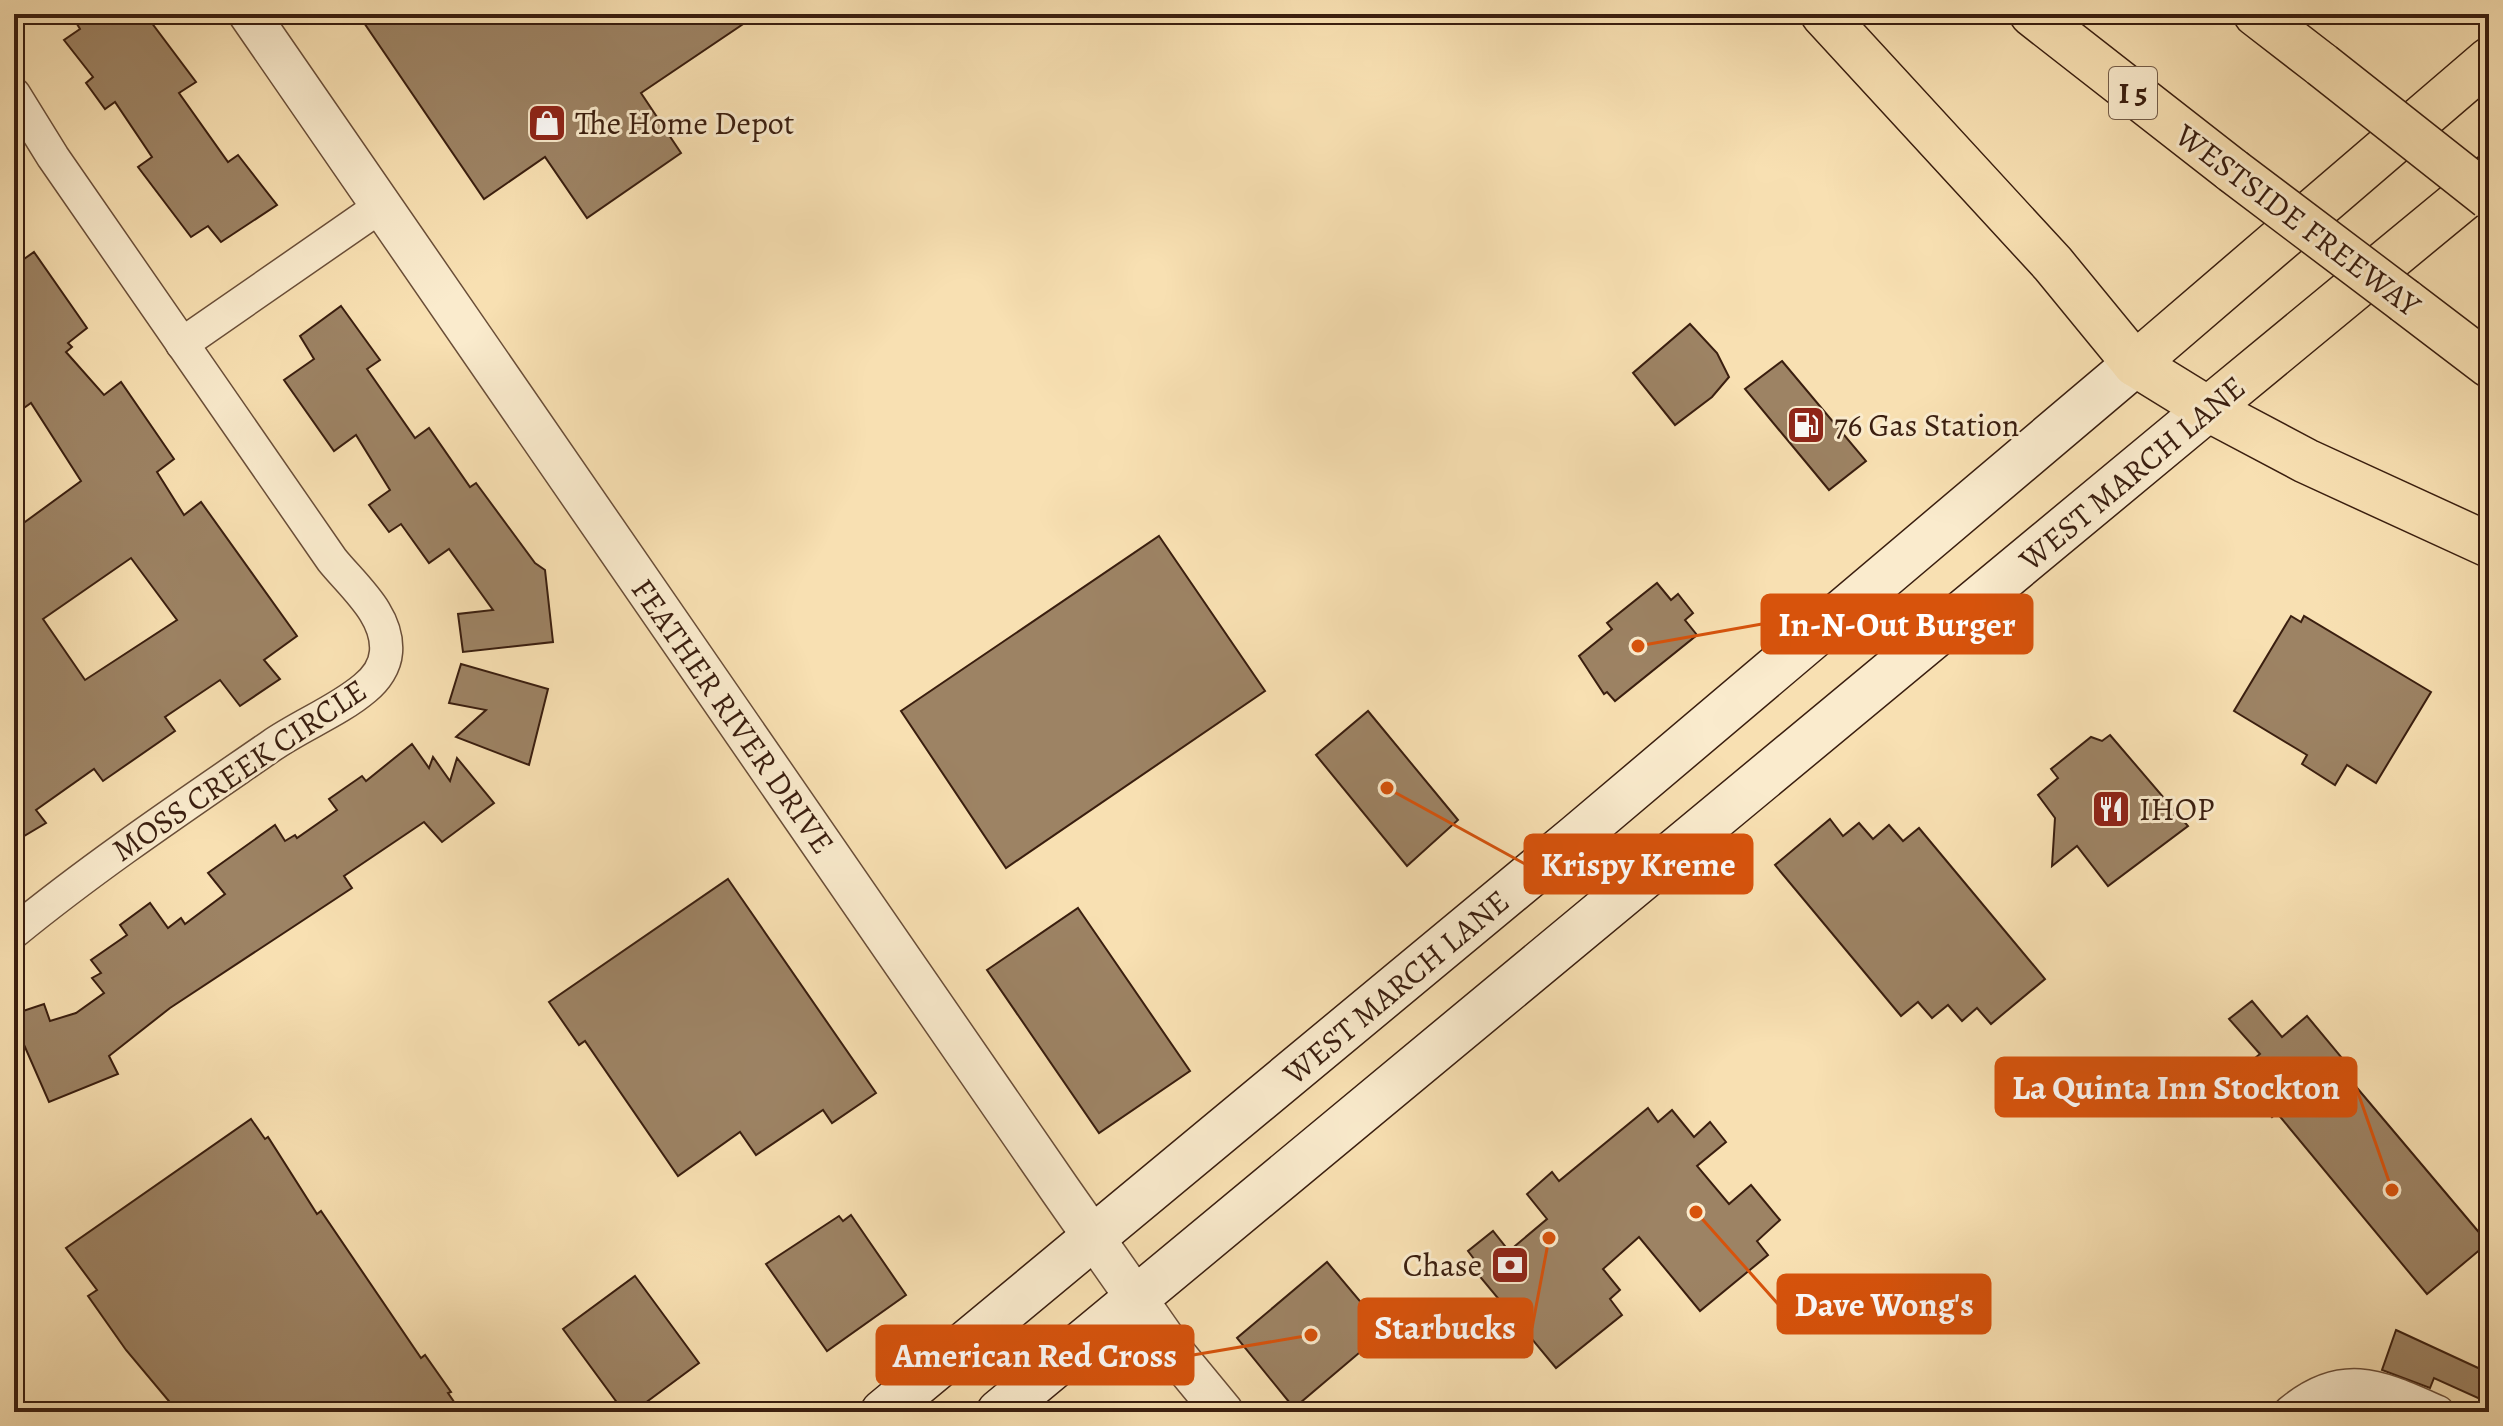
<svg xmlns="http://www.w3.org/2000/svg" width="2503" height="1426" font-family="Alegreya,serif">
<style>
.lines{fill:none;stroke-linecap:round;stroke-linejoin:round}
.stream{stroke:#856b50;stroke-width:9}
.building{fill:#9d8364;stroke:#3a1e0f;stroke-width:2;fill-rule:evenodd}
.minor-casing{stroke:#6a4e38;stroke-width:35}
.tertiary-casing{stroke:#6a4e38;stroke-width:43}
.secondary-casing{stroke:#3a1e0f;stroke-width:47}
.primary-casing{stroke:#3a1e0f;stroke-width:47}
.motorway-casing{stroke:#3a1e0f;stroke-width:47}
.minor{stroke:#faebcd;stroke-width:32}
.tertiary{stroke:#faebcd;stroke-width:40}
.secondary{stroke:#faebcd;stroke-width:44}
.primary{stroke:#f8e0b2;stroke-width:44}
.motorway{stroke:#f8e0b2;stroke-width:44}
.motorway-bridge-casing{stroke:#3a1e0f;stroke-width:47;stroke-linecap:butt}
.motorway-bridge{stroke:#f8e0b2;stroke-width:44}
.labels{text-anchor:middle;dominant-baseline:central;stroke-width:6;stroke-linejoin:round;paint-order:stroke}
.shield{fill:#faebcd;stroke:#745c48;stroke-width:2}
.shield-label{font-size:30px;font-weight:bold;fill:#3a1e0f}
.poi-label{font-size:32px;fill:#3a1e0f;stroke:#faebcd;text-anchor:start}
.street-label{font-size:32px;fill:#3a1e0f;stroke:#faebcd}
.leader{fill:none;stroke:#d7530c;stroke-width:3}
.callout-dot{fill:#d7530c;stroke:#faebcd;stroke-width:3}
.callout{fill:#d7530c;stroke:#d7530c;stroke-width:3}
.callout-label{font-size:34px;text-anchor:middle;font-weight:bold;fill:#fff}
</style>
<rect width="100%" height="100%" fill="#f8e0b2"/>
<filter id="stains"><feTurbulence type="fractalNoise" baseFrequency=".0025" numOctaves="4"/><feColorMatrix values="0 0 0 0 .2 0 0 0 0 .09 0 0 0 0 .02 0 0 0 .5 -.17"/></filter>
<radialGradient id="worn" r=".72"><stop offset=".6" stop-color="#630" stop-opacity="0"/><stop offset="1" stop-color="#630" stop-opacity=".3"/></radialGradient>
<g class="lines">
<polyline class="stream" points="14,1408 17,1412"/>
</g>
<g class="building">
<polygon points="71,14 145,14 196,82 179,93 228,162 238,155 277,205 221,242 208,226 191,237 138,167 152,157 115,102 105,109 86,83 93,77 64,40 80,29"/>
<polygon points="358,14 758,14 641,93 681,153 587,218 545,157 484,199"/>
<path d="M34 252 87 328 68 343 72 347 66 352 104 395 121 382 174 459 157 472 184 515 201 502 297 636 264 660 280 679 240 706 220 680 165 717 175 731 103 781 94 769 36 810 46 823 14 842V530L81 481 31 403 24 408 14 395V266ZM131 558 177 620 85 680 43 619Z"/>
<polygon points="341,306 380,360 367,369 415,438 429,428 470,487 476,483 535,563 545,570 553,642 463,652 458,614 493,610 449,549 429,563 401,524 389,532 369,505 390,490 356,435 334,451 284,380 314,359 300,336"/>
<polygon points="1690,324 1717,353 1729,377 1712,397 1675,425 1633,373"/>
<polygon points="1782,361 1866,461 1829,490 1745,389"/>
<polygon points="1159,536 1265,691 1006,868 901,711"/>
<polygon points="1657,583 1671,600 1678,594 1693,613 1685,620 1697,635 1615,701 1607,692 1604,694 1579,656 1612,629 1607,623"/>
<polygon points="2291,616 2301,622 2304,616 2431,692 2376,783 2347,765 2335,785 2302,764 2307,755 2234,711"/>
<polygon points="461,664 548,689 529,765 456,737 486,710 449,703"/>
<polygon points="1368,711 1458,820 1407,866 1316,755"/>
<polygon points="2110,735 2188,826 2108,886 2077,846 2052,866 2055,818 2038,795 2058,778 2051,769 2091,737 2102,741"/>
<polygon points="412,744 429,768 433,757 450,781 457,758 494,803 442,842 424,822 344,876 352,888 170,1008 109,1056 118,1074 49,1102 14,1022 14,1014 44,1004 50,1021 76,1013 104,993 92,978 101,973 91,960 127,935 120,925 150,903 168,928 181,918 185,924 225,894 208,873 275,825 285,841 295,835 297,838 337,810 329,799 362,776 366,781"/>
<polygon points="1830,819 1843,836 1859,823 1873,839 1889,825 1903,841 1919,828 2045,979 1991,1024 1977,1008 1962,1021 1948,1005 1932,1018 1918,1002 1901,1016 1775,865"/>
<polygon points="728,879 876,1093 832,1123 823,1110 756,1155 740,1132 678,1176 585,1041 579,1045 549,1002"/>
<polygon points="1078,908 1190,1071 1099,1133 987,970"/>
<polygon points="2252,1001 2282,1037 2307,1016 2342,1058 2336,1063 2488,1243 2427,1294 2277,1113 2272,1117 2235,1074 2260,1054 2229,1019"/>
<polygon points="1648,1108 1658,1122 1672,1110 1694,1137 1710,1122 1726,1142 1697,1166 1729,1204 1751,1185 1780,1220 1757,1241 1768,1255 1700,1311 1639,1237 1603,1269 1620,1290 1610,1299 1622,1315 1556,1368 1472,1267 1477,1263 1468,1251 1493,1231 1509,1251 1547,1219 1527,1194 1552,1172 1559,1181"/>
<polygon points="251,1119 265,1139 268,1137 317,1214 321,1211 421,1358 425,1355 451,1392 448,1393 461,1412 178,1412 126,1350 88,1296 97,1290 66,1248"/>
<polygon points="851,1215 906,1295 827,1351 766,1264 839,1216 843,1221"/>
<polygon points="1327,1262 1385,1331 1294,1408 1237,1338"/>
<polygon points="635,1276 699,1363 633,1412 624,1412 563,1329"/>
<polygon points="2396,1330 2489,1373 2489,1403 2434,1378 2430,1388 2382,1370"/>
</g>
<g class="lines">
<g class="minor-casing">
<g id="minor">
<path d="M14 94 53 157 332 560C353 586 389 615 386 652 385 666 376 679 365 688 338 711 301 725 271 746 184 806 96 865 14 932"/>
<polyline points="182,344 381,206"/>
<path d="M2290 1412C2344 1367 2381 1387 2438 1412"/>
</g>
</g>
<g class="tertiary-casing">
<polyline id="tertiary" points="249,14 1061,1191 1176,1355 1223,1412"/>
</g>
<g class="secondary-casing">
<g id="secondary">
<polyline points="883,1412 1576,837 2135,364"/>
<polyline points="999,1412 2208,409"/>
</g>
</g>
<g class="primary-casing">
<g id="primary">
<polyline points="2135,364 2489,60"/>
<polyline points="2208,409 2489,177"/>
</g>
</g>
<g class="motorway-casing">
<g id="motorway">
<polyline points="1823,14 2053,264 2135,364 2208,409 2306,461 2489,545"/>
<polyline points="2032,14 2233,171"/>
<polyline points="2256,14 2322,65"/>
<polyline points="2405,301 2489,365"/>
</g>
</g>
<use href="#minor" class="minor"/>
<use href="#tertiary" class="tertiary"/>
<use href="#secondary" class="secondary"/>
<use href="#primary" class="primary"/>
<use href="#motorway" class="motorway"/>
<g class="motorway-bridge-casing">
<g id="motorway-bridge">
<polyline points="2322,65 2489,197"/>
<polyline points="2233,171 2405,301"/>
</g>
</g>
<use href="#motorway-bridge" class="motorway-bridge"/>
</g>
<defs>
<g id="shop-square" transform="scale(2)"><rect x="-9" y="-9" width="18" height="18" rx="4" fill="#8f2418" stroke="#faebcd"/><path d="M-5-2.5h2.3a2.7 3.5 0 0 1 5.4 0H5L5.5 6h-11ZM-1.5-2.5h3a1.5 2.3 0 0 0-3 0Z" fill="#fff"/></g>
<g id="fuel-square" transform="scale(2)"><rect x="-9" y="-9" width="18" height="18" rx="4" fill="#8f2418" stroke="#faebcd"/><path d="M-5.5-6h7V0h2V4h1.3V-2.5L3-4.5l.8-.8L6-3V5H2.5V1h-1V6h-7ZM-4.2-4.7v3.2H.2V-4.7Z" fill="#fff"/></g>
<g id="restaurant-square" transform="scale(2)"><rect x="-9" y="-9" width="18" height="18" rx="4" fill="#8f2418" stroke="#faebcd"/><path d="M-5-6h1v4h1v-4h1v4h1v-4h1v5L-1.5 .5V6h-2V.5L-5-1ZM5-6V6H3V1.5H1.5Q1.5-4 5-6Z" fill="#fff"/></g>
<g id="bank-square" transform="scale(2)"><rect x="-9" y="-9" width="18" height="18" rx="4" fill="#8f2418" stroke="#faebcd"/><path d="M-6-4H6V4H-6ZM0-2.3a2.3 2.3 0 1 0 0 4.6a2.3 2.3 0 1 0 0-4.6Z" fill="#fff"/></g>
</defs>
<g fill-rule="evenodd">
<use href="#shop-square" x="547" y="123"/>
<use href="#fuel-square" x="1806" y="425"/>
<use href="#restaurant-square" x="2111" y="809"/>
<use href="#bank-square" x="1510" y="1265"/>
</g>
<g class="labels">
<rect class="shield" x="2109" y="67" width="48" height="52" rx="6"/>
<g class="shield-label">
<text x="2133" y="93">I 5</text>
</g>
<g class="poi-label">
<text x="575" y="123">The Home Depot</text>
<text x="1834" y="425">76 Gas Station</text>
<text x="2139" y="809">IHOP</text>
<text x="1482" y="1265" text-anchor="end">Chase</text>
</g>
<g class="street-label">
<text transform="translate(2298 220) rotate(37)">WESTSIDE FREEWAY</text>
<text transform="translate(2132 473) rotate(-40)">WEST MARCH LANE</text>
<text transform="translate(733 716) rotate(55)">FEATHER RIVER DRIVE</text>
<text transform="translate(239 770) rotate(-34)">MOSS CREEK CIRCLE</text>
<text transform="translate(1396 987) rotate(-40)">WEST MARCH LANE</text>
</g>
</g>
<path class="leader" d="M1638 646L1762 624M1387 788L1525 864M2392 1190L2356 1087M1696 1212L1778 1304M1549 1238L1532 1328M1311 1335L1193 1355"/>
<g class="callout-dot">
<circle cx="1638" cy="646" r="8"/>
<circle cx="1387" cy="788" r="8"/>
<circle cx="2392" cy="1190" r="8"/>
<circle cx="1696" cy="1212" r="8"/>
<circle cx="1549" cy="1238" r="8"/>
<circle cx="1311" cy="1335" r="8"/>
</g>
<g class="callout">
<rect x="1762" y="595" width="270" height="58" rx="8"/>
<rect x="1525" y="835" width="227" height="58" rx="8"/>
<rect x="1996" y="1058" width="360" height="58" rx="8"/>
<rect x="1778" y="1275" width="212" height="58" rx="8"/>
<rect x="1359" y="1299" width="173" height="58" rx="8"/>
<rect x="877" y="1326" width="316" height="58" rx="8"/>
</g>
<g class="callout-label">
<text x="1897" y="636">In-N-Out Burger</text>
<text x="1638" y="876">Krispy Kreme</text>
<text x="2176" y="1099">La Quinta Inn Stockton</text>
<text x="1884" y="1316">Dave Wong's</text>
<text x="1445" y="1339">Starbucks</text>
<text x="1035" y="1367">American Red Cross</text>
</g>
<rect width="2503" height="1426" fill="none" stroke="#f8e0b2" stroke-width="48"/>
<rect x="16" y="16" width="2471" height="1394" fill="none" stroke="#3a1e0f" stroke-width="4"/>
<rect x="24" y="24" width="2455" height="1378" fill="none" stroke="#3a1e0f" stroke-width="2"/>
<rect width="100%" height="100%" filter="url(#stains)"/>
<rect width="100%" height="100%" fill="url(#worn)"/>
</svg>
